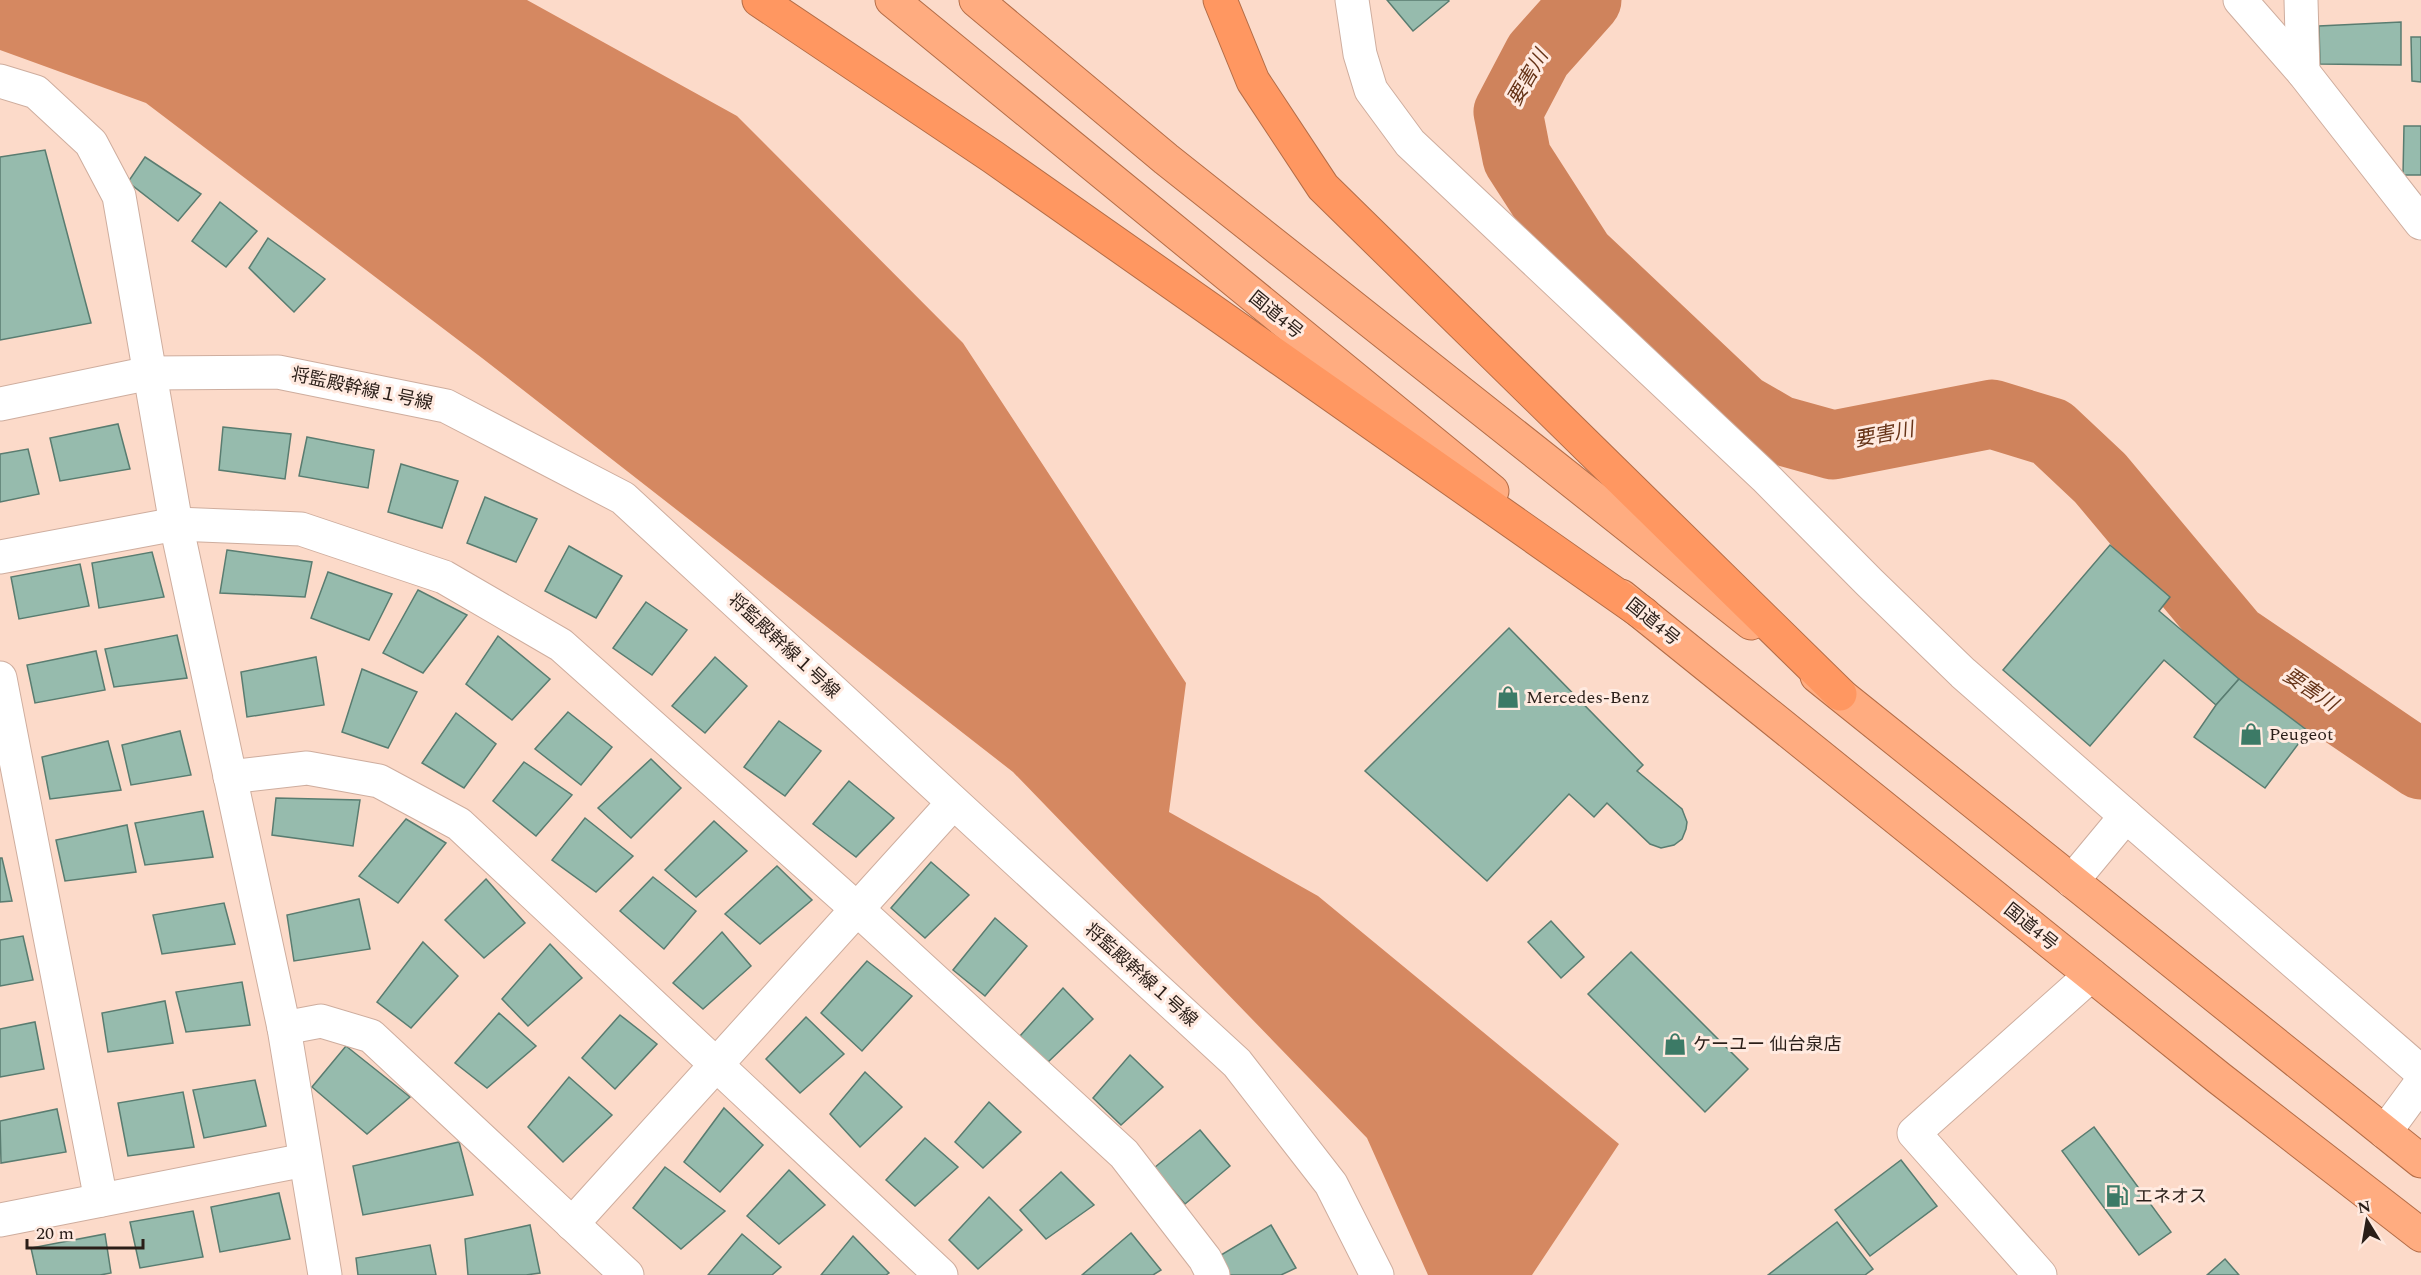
<svg xmlns="http://www.w3.org/2000/svg" width="2421" height="1275" font-family="Spectral,'Noto Sans JP',serif">
<style>
.forest{fill:#d58861}
.lines{fill:none;stroke-linecap:round;stroke-linejoin:round}
.river{stroke:#cf835c;stroke-width:69}
.building{fill:#96bbad;stroke:#597c70;stroke-width:1.5}
.minor-casing{stroke:#cead9e;stroke-width:35}
.tertiary-casing{stroke:#cead9e;stroke-width:35}
.trunk-casing{stroke:#b46d47;stroke-width:35}
.motorway-casing{stroke:#b46d47;stroke-width:35}
.minor{stroke:#fff;stroke-width:33}
.tertiary{stroke:#fff;stroke-width:33}
.trunk{stroke:#ffac80;stroke-width:33}
.motorway{stroke:#ff9761;stroke-width:33}
.labels{text-anchor:middle;dominant-baseline:central;stroke-width:6;stroke-linejoin:round;paint-order:stroke}
.street-label{font-size:18px;fill:#2a1e18;stroke:#ffeae0}
.poi-label{font-size:18px;fill:#2a1e18;stroke:#ffeae0;text-anchor:start}
.water-label{font-size:20px;font-style:italic;fill:#673418;stroke:#ffeae0}
</style>
<rect width="100%" height="100%" fill="#fcdac9"/>
<polygon class="forest" points="0,0 527,0 737,116 963,343 1186,683 1169,812 1318,896 1619,1144 1532,1275 1428,1275 1367,1138 1013,772 482,358 146,103 0,50"/>
<g class="lines">
<polyline class="river" points="1587,0 1538,55 1508,112 1517,158 1580,256 1741,408 1779,430 1833,445 1992,414 2051,432 2100,478 2234,638 2421,765"/>
</g>
<g class="building">
<polygon points="1387,0 1448,0 1449,1 1413,31"/>
<polygon points="2401,22 2401,65 2320,64 2319,26"/>
<polygon points="2411,37 2421,37 2421,82 2412,81"/>
<polygon points="2404,126 2421,126 2421,175 2403,175"/>
<polygon points="45,150 91,323 0,340 0,157"/>
<polygon points="145,157 201,194 178,221 128,182"/>
<polygon points="220,202 257,231 226,267 192,241"/>
<polygon points="268,238 325,279 294,312 249,268"/>
<polygon points="118,424 130,469 60,481 50,438"/>
<polygon points="223,427 291,434 285,479 219,470"/>
<polygon points="307,437 374,450 368,488 299,476"/>
<polygon points="28,449 39,494 0,502 0,454"/>
<polygon points="401,464 458,481 442,528 388,512"/>
<polygon points="485,497 537,519 516,562 467,543"/>
<polygon points="2110,545 2170,597 2159,611 2239,679 2216,705 2164,660 2090,746 2003,670"/>
<polygon points="569,546 622,576 596,618 545,591"/>
<polygon points="227,550 312,562 305,597 220,593"/>
<polygon points="152,552 164,597 99,608 92,563"/>
<polygon points="80,564 89,606 19,619 11,577"/>
<polygon points="328,572 392,594 369,640 311,618"/>
<polygon points="418,590 467,615 423,673 383,653"/>
<polygon points="646,602 687,630 652,675 613,648"/>
<polygon points="1509,628 1643,765 1637,771 1682,809 1687,822 1686,829 1682,839 1674,845 1661,848 1650,844 1607,803 1594,817 1569,794 1487,881 1365,771"/>
<polygon points="177,635 187,678 114,687 105,649"/>
<polygon points="498,636 550,679 512,720 466,684"/>
<polygon points="96,651 105,690 35,703 27,665"/>
<polygon points="316,657 324,705 247,717 241,672"/>
<polygon points="715,657 747,686 705,733 672,706"/>
<polygon points="362,669 417,692 388,748 342,732"/>
<polygon points="2239,679 2308,731 2265,788 2194,737 2216,705"/>
<polygon points="568,712 612,747 581,785 535,749"/>
<polygon points="456,713 496,744 464,788 422,763"/>
<polygon points="779,721 821,751 785,796 744,767"/>
<polygon points="180,731 191,775 131,785 122,745"/>
<polygon points="108,741 121,790 50,799 42,757"/>
<polygon points="651,759 681,788 631,838 598,808"/>
<polygon points="524,762 572,795 536,836 493,801"/>
<polygon points="849,781 894,818 856,857 813,824"/>
<polygon points="276,798 360,800 353,846 272,835"/>
<polygon points="203,811 213,857 145,865 135,823"/>
<polygon points="585,818 633,856 596,892 552,860"/>
<polygon points="406,819 446,843 398,903 359,876"/>
<polygon points="714,821 747,851 696,897 665,870"/>
<polygon points="127,825 136,872 65,881 56,840"/>
<polygon points="0,858 2,858 12,901 0,902"/>
<polygon points="931,862 969,895 925,938 891,908"/>
<polygon points="777,866 812,900 760,944 725,914"/>
<polygon points="653,877 696,911 664,949 620,911"/>
<polygon points="486,879 525,923 484,958 445,920"/>
<polygon points="359,899 370,949 294,961 287,915"/>
<polygon points="224,903 235,944 162,954 153,915"/>
<polygon points="995,918 1027,946 985,996 953,970"/>
<polygon points="1551,921 1584,957 1561,978 1528,942"/>
<polygon points="722,932 751,966 703,1009 673,983"/>
<polygon points="23,936 33,980 0,986 0,940"/>
<polygon points="423,942 458,976 411,1028 377,1002"/>
<polygon points="550,944 582,978 528,1026 502,999"/>
<polygon points="1631,952 1748,1069 1705,1112 1588,994"/>
<polygon points="867,961 912,996 862,1051 821,1013"/>
<polygon points="242,982 250,1025 186,1032 176,992"/>
<polygon points="1063,988 1093,1019 1047,1063 1020,1036"/>
<polygon points="165,1001 173,1043 108,1052 102,1013"/>
<polygon points="499,1013 536,1046 487,1088 455,1063"/>
<polygon points="620,1015 657,1044 615,1089 582,1058"/>
<polygon points="806,1017 844,1054 800,1093 766,1059"/>
<polygon points="35,1022 44,1069 0,1077 0,1029"/>
<polygon points="346,1046 410,1097 367,1134 312,1087"/>
<polygon points="1130,1055 1163,1087 1121,1125 1093,1098"/>
<polygon points="865,1072 902,1107 860,1147 830,1114"/>
<polygon points="569,1077 612,1115 563,1162 528,1127"/>
<polygon points="255,1080 266,1126 204,1138 193,1090"/>
<polygon points="183,1092 194,1147 128,1156 118,1103"/>
<polygon points="989,1102 1021,1132 983,1168 955,1142"/>
<polygon points="724,1108 763,1145 720,1192 684,1162"/>
<polygon points="57,1109 66,1152 1,1163 0,1121"/>
<polygon points="2094,1127 2171,1232 2139,1255 2062,1151"/>
<polygon points="1200,1130 1230,1166 1185,1204 1154,1168"/>
<polygon points="925,1138 958,1167 915,1206 886,1180"/>
<polygon points="459,1142 473,1195 363,1215 353,1166"/>
<polygon points="1901,1160 1937,1206 1870,1256 1835,1210"/>
<polygon points="665,1167 725,1211 681,1249 633,1208"/>
<polygon points="789,1170 825,1205 779,1244 747,1216"/>
<polygon points="1061,1172 1094,1205 1046,1239 1020,1210"/>
<polygon points="279,1193 290,1239 220,1252 211,1207"/>
<polygon points="989,1197 1022,1230 978,1269 949,1240"/>
<polygon points="193,1211 203,1257 140,1268 130,1222"/>
<polygon points="1837,1222 1873,1269 1865,1275 1768,1275"/>
<polygon points="530,1225 540,1273 526,1275 468,1275 465,1239"/>
<polygon points="1271,1225 1296,1268 1281,1275 1225,1275 1216,1258"/>
<polygon points="1131,1233 1161,1270 1153,1275 1082,1275"/>
<polygon points="105,1234 111,1273 100,1275 37,1275 31,1248"/>
<polygon points="742,1234 781,1267 772,1275 708,1275"/>
<polygon points="853,1236 889,1273 886,1275 821,1275"/>
<polygon points="430,1245 436,1275 358,1275 356,1258"/>
<polygon points="2225,1259 2239,1275 2207,1275"/>
</g>
<g class="lines">
<g class="minor-casing">
<g id="minor">
<polyline points="1352,0 1360,54 1371,90 1410,143 1765,477 1869,582 1963,673 2126,816 2072,881"/>
<polyline points="2240,0 2303,72 2421,223"/>
<polyline points="2301,0 2303,72"/>
<polyline points="0,81 36,92 91,143 119,196 176,524 284,1028 325,1275"/>
<polyline points="0,557 176,524 301,529 444,577 561,645 857,909 1124,1154 1205,1259 1213,1275"/>
<polyline points="0,678 101,1200"/>
<polyline points="230,777 307,768 379,781 459,824 941,1275"/>
<polyline points="2126,816 2421,1072"/>
<polyline points="284,1028 321,1021 371,1036 627,1275"/>
<polyline points="2385,1132 2421,1083"/>
<polyline points="0,1220 305,1160"/>
<polyline points="572,1224 953,803"/>
<polyline points="2040,1275 1914,1133 2091,975"/>
</g>
</g>
<g class="tertiary-casing">
<polyline id="tertiary" points="0,404 150,373 278,372 446,406 623,498 1237,1063 1331,1184 1377,1275"/>
</g>
<g class="trunk-casing">
<g id="trunk">
<polyline points="892,0 1492,491"/>
<polyline points="976,0 1166,159 1751,623"/>
<polyline points="1621,596 2219,1078 2421,1235"/>
<polyline points="1817,676 2421,1161"/>
</g>
</g>
<g class="motorway-casing">
<g id="motorway">
<polyline points="759,0 993,157 1644,614"/>
<polyline points="1220,0 1253,81 1323,187 1840,694"/>
</g>
</g>
<use href="#minor" class="minor"/>
<use href="#tertiary" class="tertiary"/>
<use href="#trunk" class="trunk"/>
<use href="#motorway" class="motorway"/>
</g>
<defs>
<g id="shop-bare" transform="scale(1.8)"><path d="M-5-2.5h2.3a2.7 3.5 0 0 1 5.4 0H5L5.5 6h-11ZM-1.5-2.5h3a1.5 2.3 0 0 0-3 0Z" fill="#3c7a66" stroke="#ffeae0" stroke-width="2.5" paint-order="stroke"/></g>
<g id="fuel-bare" transform="scale(1.8)"><path d="M-5.5-6h7V0h2V4h1.3V-2.5L3-4.5l.8-.8L6-3V5H2.5V1h-1V6h-7ZM-4.2-4.7v3.2H.2V-4.7Z" fill="#3c7a66" stroke="#ffeae0" stroke-width="2.5" paint-order="stroke"/></g>
</defs>
<g fill-rule="evenodd">
<use href="#shop-bare" x="1508" y="697"/>
<use href="#shop-bare" x="2251" y="734"/>
<use href="#shop-bare" x="1675" y="1044"/>
<use href="#fuel-bare" x="2117" y="1196"/>
</g>
<g class="labels">
<g class="street-label">
<text transform="translate(1276 315) rotate(39)">国道4号</text>
<text transform="translate(362 389) rotate(12)">将監殿幹線１号線</text>
<text transform="translate(1653 622) rotate(39)">国道4号</text>
<text transform="translate(784 646) rotate(43)">将監殿幹線１号線</text>
<text transform="translate(2031 927) rotate(39)">国道4号</text>
<text transform="translate(1141 975) rotate(42)">将監殿幹線１号線</text>
</g>
<g class="poi-label">
<text x="1526" y="697">Mercedes-Benz</text>
<text x="2269" y="734">Peugeot</text>
<text x="1693" y="1044">ケーユー 仙台泉店</text>
<text x="2135" y="1196">エネオス</text>
</g>
<g class="water-label">
<text transform="translate(1528 78) rotate(-60)">要害川</text>
<text transform="translate(1884 435) rotate(-11)">要害川</text>
<text transform="translate(2310 690) rotate(34)">要害川</text>
</g>
</g>
<g transform="translate(2367 1221) rotate(349)" stroke="#ffeae0" stroke-width="4.5" paint-order="stroke">
<path d="M0-4.5L10 22L0 15L-10 22Z" fill="#2a1e18"/>
<text y="-9" font-size="16" font-weight="bold" text-anchor="middle" fill="#2a1e18">N</text>
</g>
<path d="M27 1239v9h116v-9" fill="none" stroke="#2a1e18" stroke-width="3"/>
<text x="36" y="1239" font-size="18" fill="#2a1e18" stroke="#ffeae0" stroke-width="4.5" paint-order="stroke">20 m</text>
</svg>
